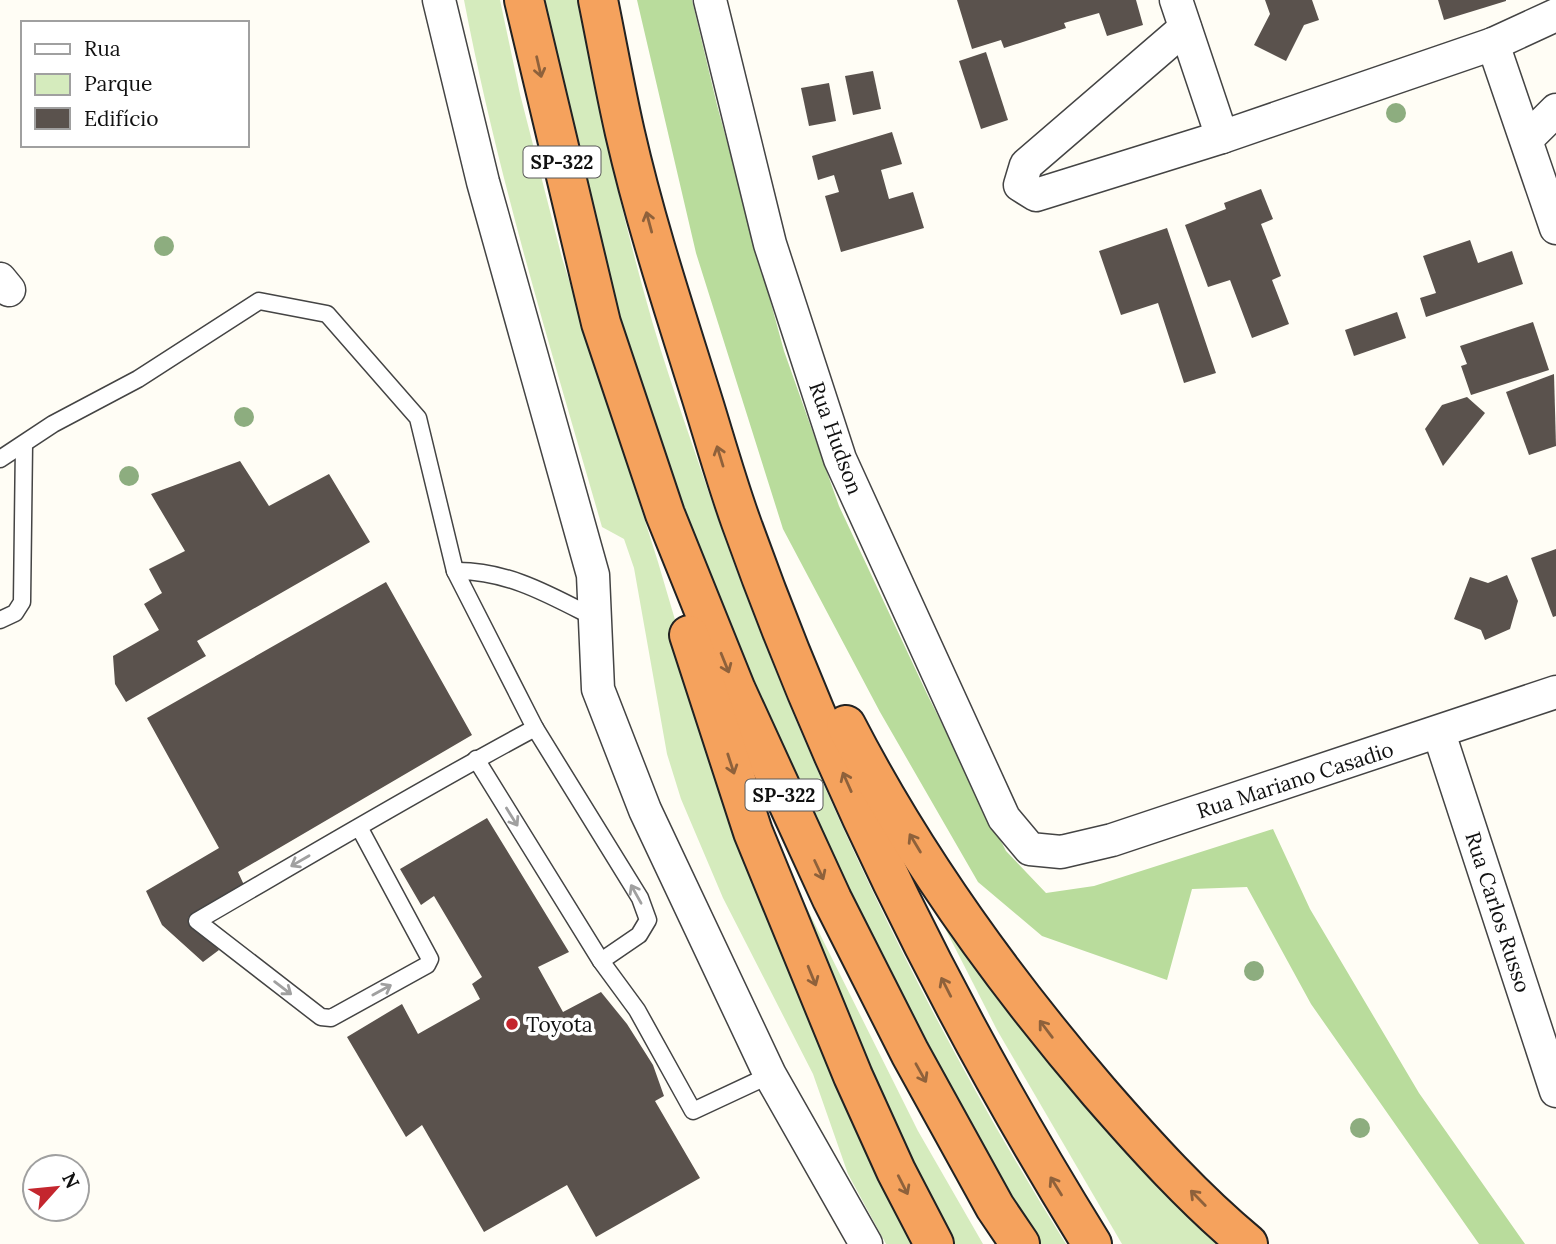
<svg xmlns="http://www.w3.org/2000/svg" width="1556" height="1244" font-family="Lora,serif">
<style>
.green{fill:#d5ebbd}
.forest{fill:#b9dc9c}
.building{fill:#5a524d}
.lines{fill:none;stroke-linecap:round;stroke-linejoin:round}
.lane-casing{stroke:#444;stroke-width:19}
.street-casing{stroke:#444;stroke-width:35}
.highway-casing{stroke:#222;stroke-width:42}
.lane{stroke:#fff;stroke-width:16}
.street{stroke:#fff;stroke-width:32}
.highway{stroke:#f5a25d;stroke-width:38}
.tree{fill:#8dad7f}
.oneway{stroke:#8e613b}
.oneway2{stroke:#a0a0a0}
.poi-dot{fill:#c4262e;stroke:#fff;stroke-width:2.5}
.labels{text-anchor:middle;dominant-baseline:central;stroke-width:7;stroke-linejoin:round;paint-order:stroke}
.shield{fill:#fff;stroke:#585858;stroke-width:2}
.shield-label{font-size:19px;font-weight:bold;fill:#111}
.street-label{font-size:21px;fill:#111;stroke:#fff}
.poi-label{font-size:21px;fill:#111;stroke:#fff;text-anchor:start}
</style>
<rect width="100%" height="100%" fill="#fffdf5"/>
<g class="green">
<path d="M464 0H500L520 94 562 258 658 562 706 725 920 1244H886L848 1174 813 1074 723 898 681 799 667 754 634 568 624 539 602 527C552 353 498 178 464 0Z"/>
<path d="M539 0H577C597 99 618 199 645 296 664 366 689 434 712 502 803 760 920 1011 1066 1244H1035L907 1021 744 668 658 440 616 310Z"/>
<polygon points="781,856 918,1131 983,1244 955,1244 904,1153"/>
<polygon points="928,895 1227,1244 1122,1244 997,1030"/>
</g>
<polygon class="forest" points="637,0 692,0 717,105 784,351 839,506 928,696 1006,851 1046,893 1094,886 1273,829 1310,909 1419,1093 1525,1244 1479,1244 1311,1004 1247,887 1192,889 1167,980 1042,936 978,882 880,712 783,529 696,253"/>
<g class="building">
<polygon points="957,0 1136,0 1143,25 1107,36 1099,13 1064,23 1066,28 1004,48 1001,40 972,49"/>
<polygon points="1265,0 1312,0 1319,20 1304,25 1286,61 1254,45 1270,14"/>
<polygon points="1438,0 1506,0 1506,1 1444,20"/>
<polygon points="986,52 1008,120 981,129 959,61"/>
<polygon points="873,71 881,109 853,115 845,76"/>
<polygon points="829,83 836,121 809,126 801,88"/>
<polygon points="892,132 902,164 881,170 889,199 913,192 924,228 841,252 825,196 839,192 834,175 818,180 812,156"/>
<polygon points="1261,189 1273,219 1261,224 1281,276 1272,280 1289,324 1252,338 1230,280 1208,287 1185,225 1226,209 1224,203"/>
<polygon points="1167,228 1216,373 1184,383 1158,303 1121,315 1099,251"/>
<polygon points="1470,240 1478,263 1512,251 1523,284 1426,317 1420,298 1436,293 1423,256"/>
<polygon points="1397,312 1406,338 1354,356 1345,330"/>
<polygon points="1533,322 1549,370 1471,395 1461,366 1467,364 1460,346"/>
<polygon points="1554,374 1556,446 1529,455 1506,392"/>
<polygon points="1467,397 1485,413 1443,466 1425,429 1442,405"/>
<polygon points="240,461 269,506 329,474 370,542 197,641 206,656 126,702 115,684 113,656 159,630 144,604 162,593 149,569 185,551 151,494"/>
<polygon points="1556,549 1556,616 1553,617 1531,558"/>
<polygon points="1507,575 1518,601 1510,629 1485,640 1481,630 1454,619 1470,577 1488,583"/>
<polygon points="386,582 472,735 238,872 244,885 188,918 219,950 203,962 162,925 146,891 219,848 147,718"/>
<polygon points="487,818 569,952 538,967 563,1012 601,992 627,1024 653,1065 664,1096 655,1101 700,1178 596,1237 567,1185 484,1232 422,1125 406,1137 347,1037 402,1004 418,1034 480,999 472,984 482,977 434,896 421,905 400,869"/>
</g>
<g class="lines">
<g class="lane-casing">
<g id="lane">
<polyline points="0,459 53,424 138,379 259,301 327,314 418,418 455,571"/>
<path d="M595 618C550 595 507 570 455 571L535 728 640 898 648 920 639 935 601 961"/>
<polyline points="0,620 15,613 22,602 24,444"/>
<polyline points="476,759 601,961 637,1010 693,1111 770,1075"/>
<path d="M359 827 430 959 427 965 331 1018 321 1017 197 921C309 856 421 789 535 728"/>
</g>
</g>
<g class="street-casing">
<g id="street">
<polyline points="439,0 483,182 593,575 598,689 645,810 770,1075 866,1244"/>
<polyline points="710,0 770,244 840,459 1004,818 1030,849 1061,852 1112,840 1556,692"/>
<polyline points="1176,0 1222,137"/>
<polyline points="1185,28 1026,165 1020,185 1036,195 1222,137 1493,44 1556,15"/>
<polyline points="1493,44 1556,228"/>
<polyline points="1527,139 1556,110"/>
<polyline points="0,279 9,290"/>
<polyline points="1439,733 1556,1091"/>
</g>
</g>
<g class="highway-casing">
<g id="highway">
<polyline points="524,0 601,323 665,514 736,690 832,899 910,1053 995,1207 1020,1244"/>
<path d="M598 0C607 44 615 89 625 133 646 225 676 315 704 405 716 444 727 483 741 522 831 774 951 1017 1092 1244"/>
<polyline points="689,635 753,832 853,1076 896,1171 934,1244"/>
<path d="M846 725C914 857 1003 980 1099 1092 1146 1146 1194 1199 1248 1244"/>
</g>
</g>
<use href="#lane" class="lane"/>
<use href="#street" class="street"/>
<use href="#highway" class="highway"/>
</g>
<g class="tree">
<circle cx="1396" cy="113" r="10"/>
<circle cx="164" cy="246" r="10"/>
<circle cx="244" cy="417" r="10"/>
<circle cx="129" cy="476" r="10"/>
<circle cx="1254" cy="971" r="10"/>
<circle cx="1360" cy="1128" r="10"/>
</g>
<defs><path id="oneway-shaft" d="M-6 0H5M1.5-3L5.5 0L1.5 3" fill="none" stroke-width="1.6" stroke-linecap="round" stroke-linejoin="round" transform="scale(1.75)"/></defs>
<g class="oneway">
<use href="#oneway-shaft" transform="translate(539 67) rotate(77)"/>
<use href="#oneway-shaft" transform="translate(649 222) rotate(-105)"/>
<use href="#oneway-shaft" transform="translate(720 456) rotate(-107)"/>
<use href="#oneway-shaft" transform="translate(725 663) rotate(68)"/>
<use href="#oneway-shaft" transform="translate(731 764) rotate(72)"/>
<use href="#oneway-shaft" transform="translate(847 782) rotate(-114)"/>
<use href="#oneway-shaft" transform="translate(915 843) rotate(-121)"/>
<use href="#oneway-shaft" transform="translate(819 870) rotate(65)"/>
<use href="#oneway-shaft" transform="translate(812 976) rotate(68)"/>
<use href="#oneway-shaft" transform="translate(946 987) rotate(-117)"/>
<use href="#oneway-shaft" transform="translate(1046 1029) rotate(-127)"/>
<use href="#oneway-shaft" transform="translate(921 1073) rotate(61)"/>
<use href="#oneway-shaft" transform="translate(903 1185) rotate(63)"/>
<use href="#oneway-shaft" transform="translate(1056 1186) rotate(-122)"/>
<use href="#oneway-shaft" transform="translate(1198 1198) rotate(-134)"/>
</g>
<g class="oneway2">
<use href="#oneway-shaft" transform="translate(512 817) rotate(58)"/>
<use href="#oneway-shaft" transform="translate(300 861) rotate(150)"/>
<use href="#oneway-shaft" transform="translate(636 894) rotate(-119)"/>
<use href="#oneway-shaft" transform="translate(283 988) rotate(37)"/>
<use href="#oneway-shaft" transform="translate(382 990) rotate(-29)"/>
</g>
<circle class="poi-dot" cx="512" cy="1024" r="7"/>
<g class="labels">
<g class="shield">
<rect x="523.5" y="146.5" width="77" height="31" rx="5"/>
<rect x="745.5" y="779.5" width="77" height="31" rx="5"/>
</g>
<g class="shield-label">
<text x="562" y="162">SP-322</text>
<text x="784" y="795">SP-322</text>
</g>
<g class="street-label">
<text transform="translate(836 438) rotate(70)">Rua Hudson</text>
<text transform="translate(1295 780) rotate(-18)">Rua Mariano Casadio</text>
<text transform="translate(1498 912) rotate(72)">Rua Carlos Russo</text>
</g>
<g class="poi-label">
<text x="526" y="1024">Toyota</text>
</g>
</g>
<rect x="21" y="21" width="228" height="126" fill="#ffffff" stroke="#a0a0a0" stroke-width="2"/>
<rect x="35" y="44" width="35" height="10" fill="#ffffff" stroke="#a0a0a0" stroke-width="2"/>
<text x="84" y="56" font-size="21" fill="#111111">Rua</text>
<rect x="35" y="74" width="35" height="21" fill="#d5ebbd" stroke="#a0a0a0" stroke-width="2"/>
<text x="84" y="91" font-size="21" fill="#111111">Parque</text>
<rect x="35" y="108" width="35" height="21" fill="#5a524d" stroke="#a0a0a0" stroke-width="2"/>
<text x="84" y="126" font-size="21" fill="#111111">Edifício</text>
<g transform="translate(56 1188) rotate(63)"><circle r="33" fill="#ffffff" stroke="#a0a0a0" stroke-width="2"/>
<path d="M0-5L12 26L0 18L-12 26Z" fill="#c4262e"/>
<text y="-10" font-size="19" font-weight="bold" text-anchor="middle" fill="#111111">N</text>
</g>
</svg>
